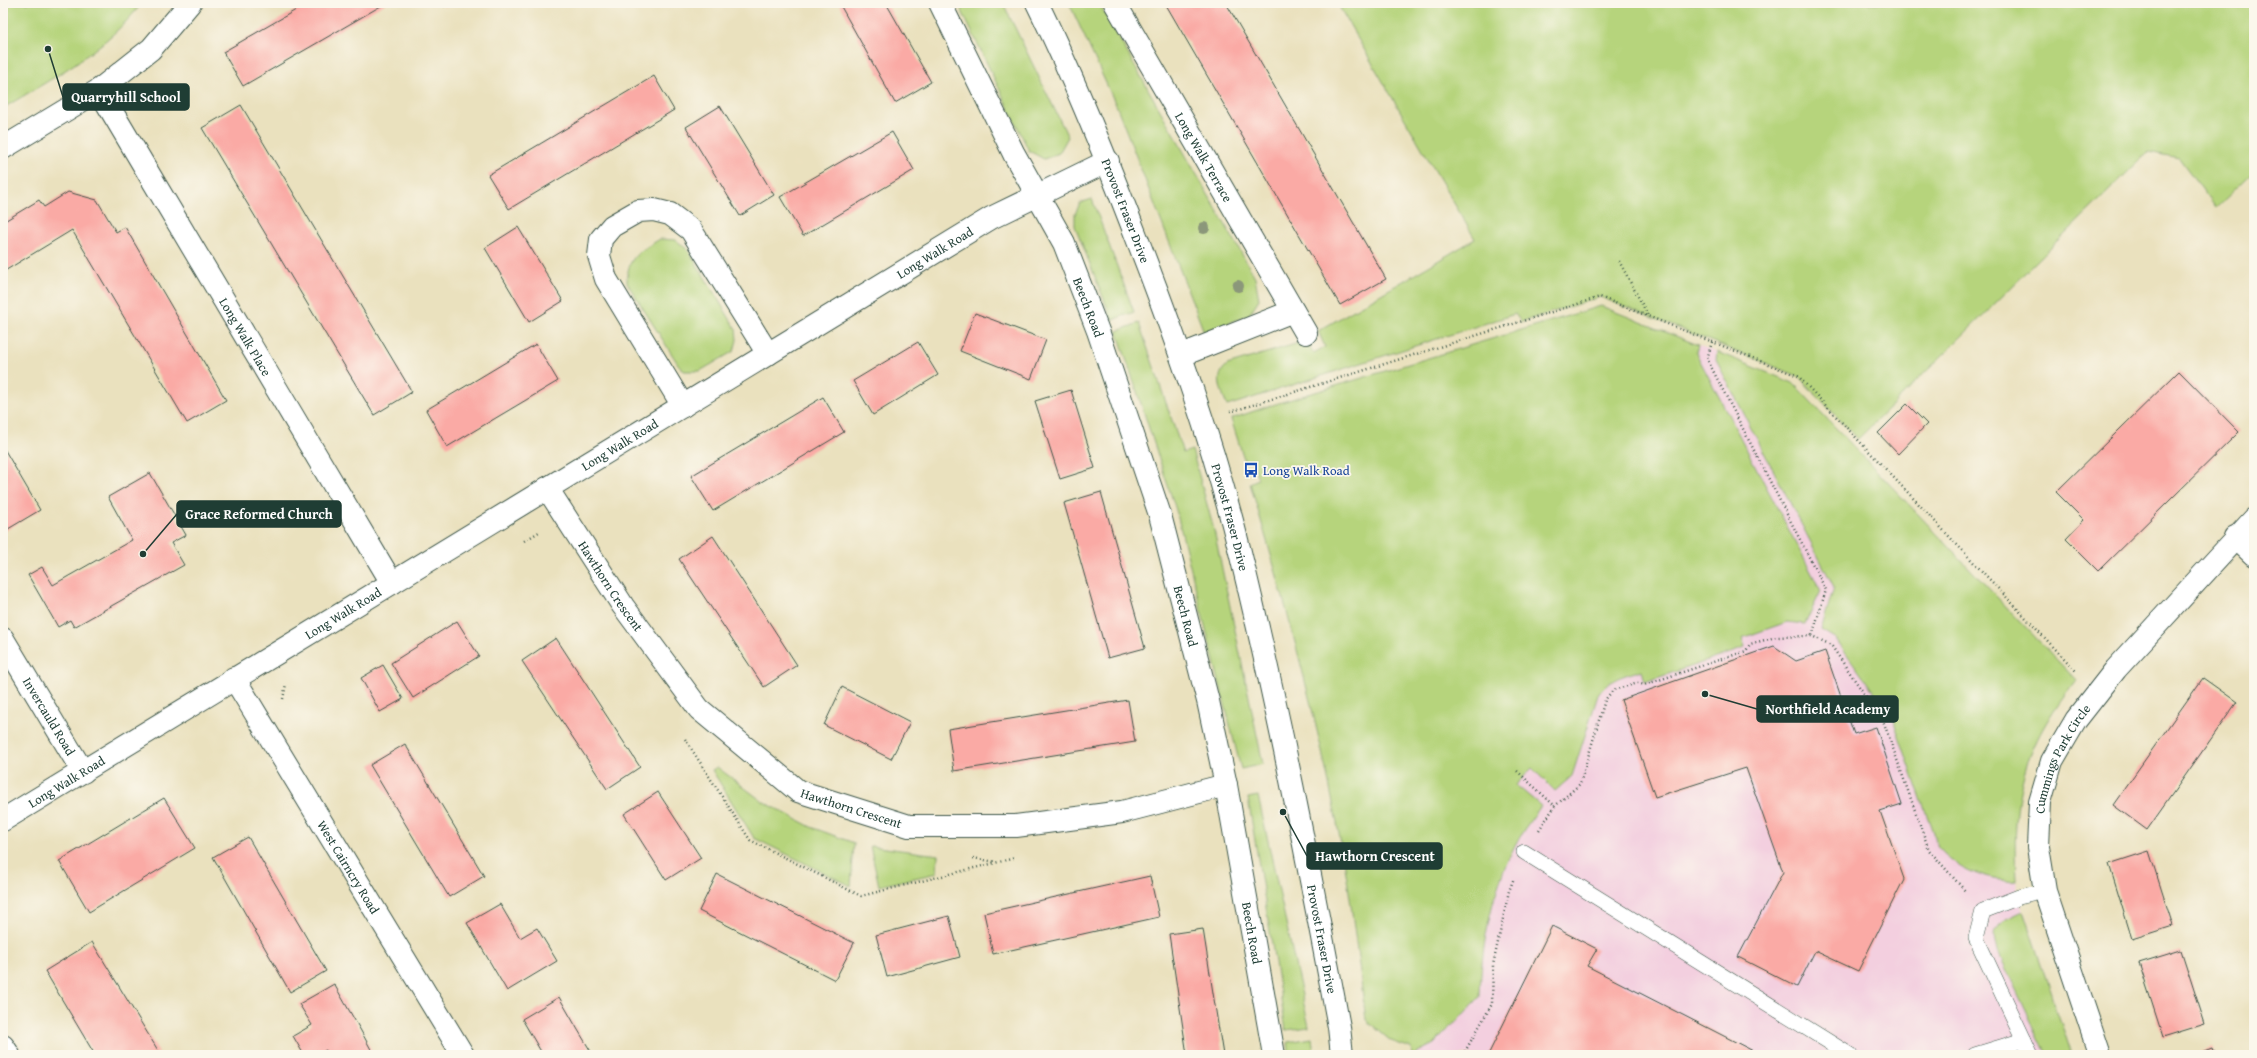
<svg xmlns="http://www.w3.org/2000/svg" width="2257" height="1058" font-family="'Gentium Book Plus',serif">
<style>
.built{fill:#f3cfdf}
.green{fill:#b6d47b;stroke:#6a8858}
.building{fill:#faaaa5}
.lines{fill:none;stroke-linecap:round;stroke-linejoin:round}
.lane-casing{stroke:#3d5649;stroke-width:16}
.street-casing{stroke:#3d5649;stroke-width:24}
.secondary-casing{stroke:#3d5649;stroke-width:24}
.path{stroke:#3d5649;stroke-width:2.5;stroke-dasharray:1 3;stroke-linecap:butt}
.lane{stroke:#fff;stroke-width:15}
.street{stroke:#fff;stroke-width:22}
.secondary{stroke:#fff;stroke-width:22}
.tree{fill:#8b977a}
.labels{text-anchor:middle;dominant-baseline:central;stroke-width:3.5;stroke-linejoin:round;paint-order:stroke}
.street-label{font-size:13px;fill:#1f3d34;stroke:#fbf7ec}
.transit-label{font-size:13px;fill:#164399;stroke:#fbf7ec;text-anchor:start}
.leader{fill:none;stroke:#1f3d34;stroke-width:1.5}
.callout-dot{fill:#1f3d34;stroke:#fbf7ec;stroke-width:1.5}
.callout{fill:#1f3d34;stroke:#1f3d34;stroke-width:1.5}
.callout-label{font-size:14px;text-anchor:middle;font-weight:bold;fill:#fff}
</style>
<rect width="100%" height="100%" fill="#fbf7ec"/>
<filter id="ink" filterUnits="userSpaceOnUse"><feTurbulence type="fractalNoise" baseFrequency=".025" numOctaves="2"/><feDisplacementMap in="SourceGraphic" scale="8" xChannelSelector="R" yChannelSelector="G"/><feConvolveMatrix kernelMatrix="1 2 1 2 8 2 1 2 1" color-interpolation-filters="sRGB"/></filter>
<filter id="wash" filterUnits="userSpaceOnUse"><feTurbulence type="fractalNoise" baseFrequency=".012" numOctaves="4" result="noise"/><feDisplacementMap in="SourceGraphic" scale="16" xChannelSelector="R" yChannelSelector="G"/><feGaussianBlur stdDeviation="0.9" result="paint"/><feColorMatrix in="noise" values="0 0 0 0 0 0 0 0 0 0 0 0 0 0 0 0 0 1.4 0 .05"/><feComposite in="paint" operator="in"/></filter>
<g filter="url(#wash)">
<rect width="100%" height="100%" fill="#eae1be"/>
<polygon class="built" points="1601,306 1793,383 2076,680 2053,709 2033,748 2019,790 2014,836 2016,880 2019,897 2072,1055 1412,1055"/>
<g class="green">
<path d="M3 3H142C107 49 52 79 3 108Z"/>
<polygon points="958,3 1003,3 1068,137 1059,153 1044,159 1029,151"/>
<polygon points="1069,3 1099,3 1255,277 1259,299 1249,315 1204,332 1117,107"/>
<path d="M1337 3H2254V171L2216 208 2179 158 2148 152 1858 439 1798 376 1600 297 1521 322 1515 314 1227 406C1222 390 1213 378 1227 365L1302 342 1308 345 1313 353 1325 347 1318 331 1475 239Z"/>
<polygon points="1092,199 1134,312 1112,320 1075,226 1075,214 1080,203"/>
<path d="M660 239 676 240 688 250 736 329 737 340 734 351 700 371H684L678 364 627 283C627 256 639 252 660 239Z"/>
<path d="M1601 306 1698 345 1696 353 1821 591 1805 624 1787 622 1742 638 1745 648 1645 682 1642 670C1623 676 1610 678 1598 695L1572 776 1555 791 1532 768 1516 785 1541 806C1534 816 1526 826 1520 836 1493 884 1481 943 1480 997L1434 1044 1412 1055 1411 1048 1391 1041 1366 1020C1360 975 1355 930 1348 885 1326 749 1289 615 1250 483L1258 479 1252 460 1245 462 1231 419 1269 406Z"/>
<polygon points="1139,323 1183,453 1192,450 1214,530 1263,764 1241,769 1176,510 1117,331"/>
<path d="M1717 352 1793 383 2076 680C2022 748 2012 795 2016 880 1989 883 1955 868 1938 847L1893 719 1836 639 1821 630 1834 587 1716 360Z"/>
<polygon points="717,767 762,801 811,827 854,843 851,886 754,838 712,770"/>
<polygon points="1258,796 1309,1027 1286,1030 1248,798"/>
<polygon points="870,846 938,855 937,873 879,886"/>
<polygon points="2023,911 2072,1055 2047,1055 1998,952 1994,932 2004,920"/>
<polygon points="1312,1038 1314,1054 1323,1052 1323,1055 1289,1055 1288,1042"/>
</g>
<g id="blocks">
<g class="building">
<polygon points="308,3 386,3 243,86 223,52"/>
<polygon points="442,3 450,3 444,7"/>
<polygon points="839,3 886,3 931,82 895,103"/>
<polygon points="1165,3 1226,3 1386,279 1340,305"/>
<polygon points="654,76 674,110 509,209 488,175"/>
<polygon points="241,105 412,392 374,415 202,128"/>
<polygon points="720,106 774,195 740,216 686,127"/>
<polygon points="892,132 914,170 803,236 780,197"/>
<polygon points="68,192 97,200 116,232 125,227 226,400 187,423 72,230 3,272 3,222 39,200 44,207"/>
<polygon points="518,227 563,301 529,322 485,248"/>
<polygon points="975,313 1046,340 1031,379 960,351"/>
<polygon points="918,342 938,375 873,415 853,381"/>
<polygon points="536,344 558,381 447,447 426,410"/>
<polygon points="2179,371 2239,432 2098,571 2066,539 2084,520 2056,492"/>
<polygon points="1071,390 1095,468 1060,479 1035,401"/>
<polygon points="823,397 844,432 713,511 691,476"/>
<polygon points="1907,404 1927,424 1898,454 1878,433"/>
<polygon points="3,447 40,510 3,532"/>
<polygon points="150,473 186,535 171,543 184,565 74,627 70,620 58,627 28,575 42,567 53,585 132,540 108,497"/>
<polygon points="1101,492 1145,648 1108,658 1064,503"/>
<polygon points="713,536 797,665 764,687 679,559"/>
<polygon points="457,621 479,656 413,698 391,663"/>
<polygon points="556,638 640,767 607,789 522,661"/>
<polygon points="1774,646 1796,661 1825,651 1854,734 1876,727 1902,804 1880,811 1904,879 1858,971 1815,951 1797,987 1738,957 1783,872 1746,768 1655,797 1621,700"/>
<polygon points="383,665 403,699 380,712 361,678"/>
<polygon points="2203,678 2237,702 2147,830 2113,805"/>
<polygon points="842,687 910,722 891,759 824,725"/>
<polygon points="1128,700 1135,742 954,771 948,729"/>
<polygon points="405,744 484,876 449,897 370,765"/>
<polygon points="658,792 701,858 666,880 624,814"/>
<polygon points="164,798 195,848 89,912 59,861"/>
<polygon points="248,837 326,971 290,992 213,857"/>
<polygon points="2149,851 2173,926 2132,939 2109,864"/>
<polygon points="717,874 854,943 835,980 699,911"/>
<polygon points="1150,876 1159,917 993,954 984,913"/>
<polygon points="500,904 520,938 537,928 557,961 507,991 467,923"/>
<polygon points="949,916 960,957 887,977 876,935"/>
<polygon points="1552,926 1597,949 1587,966 1761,1055 1488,1055"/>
<polygon points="1203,929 1213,993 1223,1055 1187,1055 1169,934"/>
<polygon points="92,942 159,1052 153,1055 95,1055 45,971"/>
<polygon points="2181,950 2205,1024 2163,1037 2139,963"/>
<polygon points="334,984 361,1031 374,1055 328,1055 326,1050 317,1055 304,1055 293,1036 312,1025 299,1004"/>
<polygon points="559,997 578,1030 593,1055 543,1055 522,1019"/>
<polygon points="2212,1047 2215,1055 2191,1055"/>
</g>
</g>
</g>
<g filter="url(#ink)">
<use href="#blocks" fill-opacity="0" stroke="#3d5649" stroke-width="1"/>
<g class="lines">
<g class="lane-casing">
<g id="lane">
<polyline points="1524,852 1850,1055"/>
<polyline points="1975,1055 2024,1040"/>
<polyline points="2031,1055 1976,938 1983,911 2019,897 2045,891"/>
</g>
</g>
<g class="street-casing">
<g id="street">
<path id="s1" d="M940 3 1014 154 1064 243 1098 331 1160 515 1208 701 1226 785 1274 1055"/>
<path id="s2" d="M1115 3 1306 333"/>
<path id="s3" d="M99 90 392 583"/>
<polyline points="3,148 99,90 151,49 190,3"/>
<polyline points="1182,355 1293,311"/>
<polyline points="683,406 606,279 599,256 601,239 612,226 638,211 654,210 670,214 691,230 768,354"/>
<path id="s4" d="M547 488 623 606 699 709 798 791 909 826H1016L1122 812 1226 785"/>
<polyline points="2235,537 2254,555"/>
<path id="s5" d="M3 639 83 772"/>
<path id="s6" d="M234 678 463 1055"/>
<path id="s7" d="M3 820 991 218 1108 161"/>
<polyline points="3,1046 9,1055"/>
<path id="s8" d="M2100 1055 2045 891 2038 847 2040 802 2052 761 2076 720 2116 669 2254 519"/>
</g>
</g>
<g class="secondary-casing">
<g id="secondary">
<path id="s9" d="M1037 3C1075 80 1107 160 1138 241 1177 342 1213 443 1239 548 1278 706 1309 867 1339 1027L1342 1055"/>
</g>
</g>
<g class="path">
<polyline points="1619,261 1649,317"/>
<polyline points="1712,342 1707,359 1826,590 1812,636"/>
<polyline points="1230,412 1600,297 1798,376 2076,671"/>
<polyline points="524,541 539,532"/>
<polyline points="283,699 286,684"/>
<polyline points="685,739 750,840 861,896 1015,858"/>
<polyline points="1517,771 1555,806"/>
<polyline points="1539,830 1555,806 1580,784 1605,700 1613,690 1638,683 1644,685 1746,651 1750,644 1776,637 1812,636 1831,645 1884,723 1929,850 1966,892"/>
<polyline points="973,858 996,862"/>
<polyline points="1463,1055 1492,1004 1493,965 1509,891 1514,878"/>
</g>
<use href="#lane" class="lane"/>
<use href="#street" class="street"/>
<use href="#secondary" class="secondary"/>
</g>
<g class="tree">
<circle cx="1204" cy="228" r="6"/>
<circle cx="1238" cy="286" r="6"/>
</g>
</g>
<defs>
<g id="bus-bare" transform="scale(1.2)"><path d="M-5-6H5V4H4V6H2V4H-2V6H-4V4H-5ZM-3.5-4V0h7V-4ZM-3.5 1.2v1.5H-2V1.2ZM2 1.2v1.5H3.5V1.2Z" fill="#1a4fb4" stroke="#fbf7ec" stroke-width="2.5" paint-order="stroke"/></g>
</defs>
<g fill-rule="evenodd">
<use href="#bus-bare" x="1251" y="470"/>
</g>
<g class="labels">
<g class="street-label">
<text stroke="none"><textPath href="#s2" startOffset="178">Long Walk Terrace</textPath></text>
<text stroke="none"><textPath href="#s9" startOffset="226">Provost Fraser Drive</textPath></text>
<text stroke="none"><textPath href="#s7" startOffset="1091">Long Walk Road</textPath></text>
<text stroke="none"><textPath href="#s1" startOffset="339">Beech Road</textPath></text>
<text stroke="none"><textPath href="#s3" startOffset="287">Long Walk Place</textPath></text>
<text stroke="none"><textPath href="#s7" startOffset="722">Long Walk Road</textPath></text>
<text stroke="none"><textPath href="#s9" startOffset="550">Provost Fraser Drive</textPath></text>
<text stroke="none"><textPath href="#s4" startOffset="117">Hawthorn Crescent</textPath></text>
<text stroke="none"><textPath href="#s7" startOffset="398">Long Walk Road</textPath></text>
<text stroke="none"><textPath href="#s1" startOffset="663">Beech Road</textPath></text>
<text stroke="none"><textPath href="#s5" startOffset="90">Invercauld Road</textPath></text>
<text stroke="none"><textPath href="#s8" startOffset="311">Cummings Park Circle</textPath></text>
<text stroke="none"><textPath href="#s7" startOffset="74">Long Walk Road</textPath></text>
<text stroke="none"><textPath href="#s4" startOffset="453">Hawthorn Crescent</textPath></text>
<text stroke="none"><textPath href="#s6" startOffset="221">West Cairncry Road</textPath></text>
<text stroke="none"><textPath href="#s1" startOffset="987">Beech Road</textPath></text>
<text stroke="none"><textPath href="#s9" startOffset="982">Provost Fraser Drive</textPath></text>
</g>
<g class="transit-label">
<text x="1263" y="470">Long Walk Road</text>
</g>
</g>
<path class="leader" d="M48 49L63 97M143 554L177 514M1705 694L1757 709M1283 812L1307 856"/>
<g class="callout-dot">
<circle cx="48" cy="49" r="4"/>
<circle cx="143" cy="554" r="4"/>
<circle cx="1705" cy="694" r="4"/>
<circle cx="1283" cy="812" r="4"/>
</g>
<g class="callout">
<rect x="63" y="84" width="126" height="26" rx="4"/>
<rect x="177" y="501" width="164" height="26" rx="4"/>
<rect x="1757" y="696" width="141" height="26" rx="4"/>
<rect x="1307" y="843" width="135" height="26" rx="4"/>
</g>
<g class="callout-label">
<text x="126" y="102">Quarryhill School</text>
<text x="259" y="519">Grace Reformed Church</text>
<text x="1828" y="714">Northfield Academy</text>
<text x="1375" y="861">Hawthorn Crescent</text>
</g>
<rect width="2257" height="1058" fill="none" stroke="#fbf7ec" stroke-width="16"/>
</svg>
